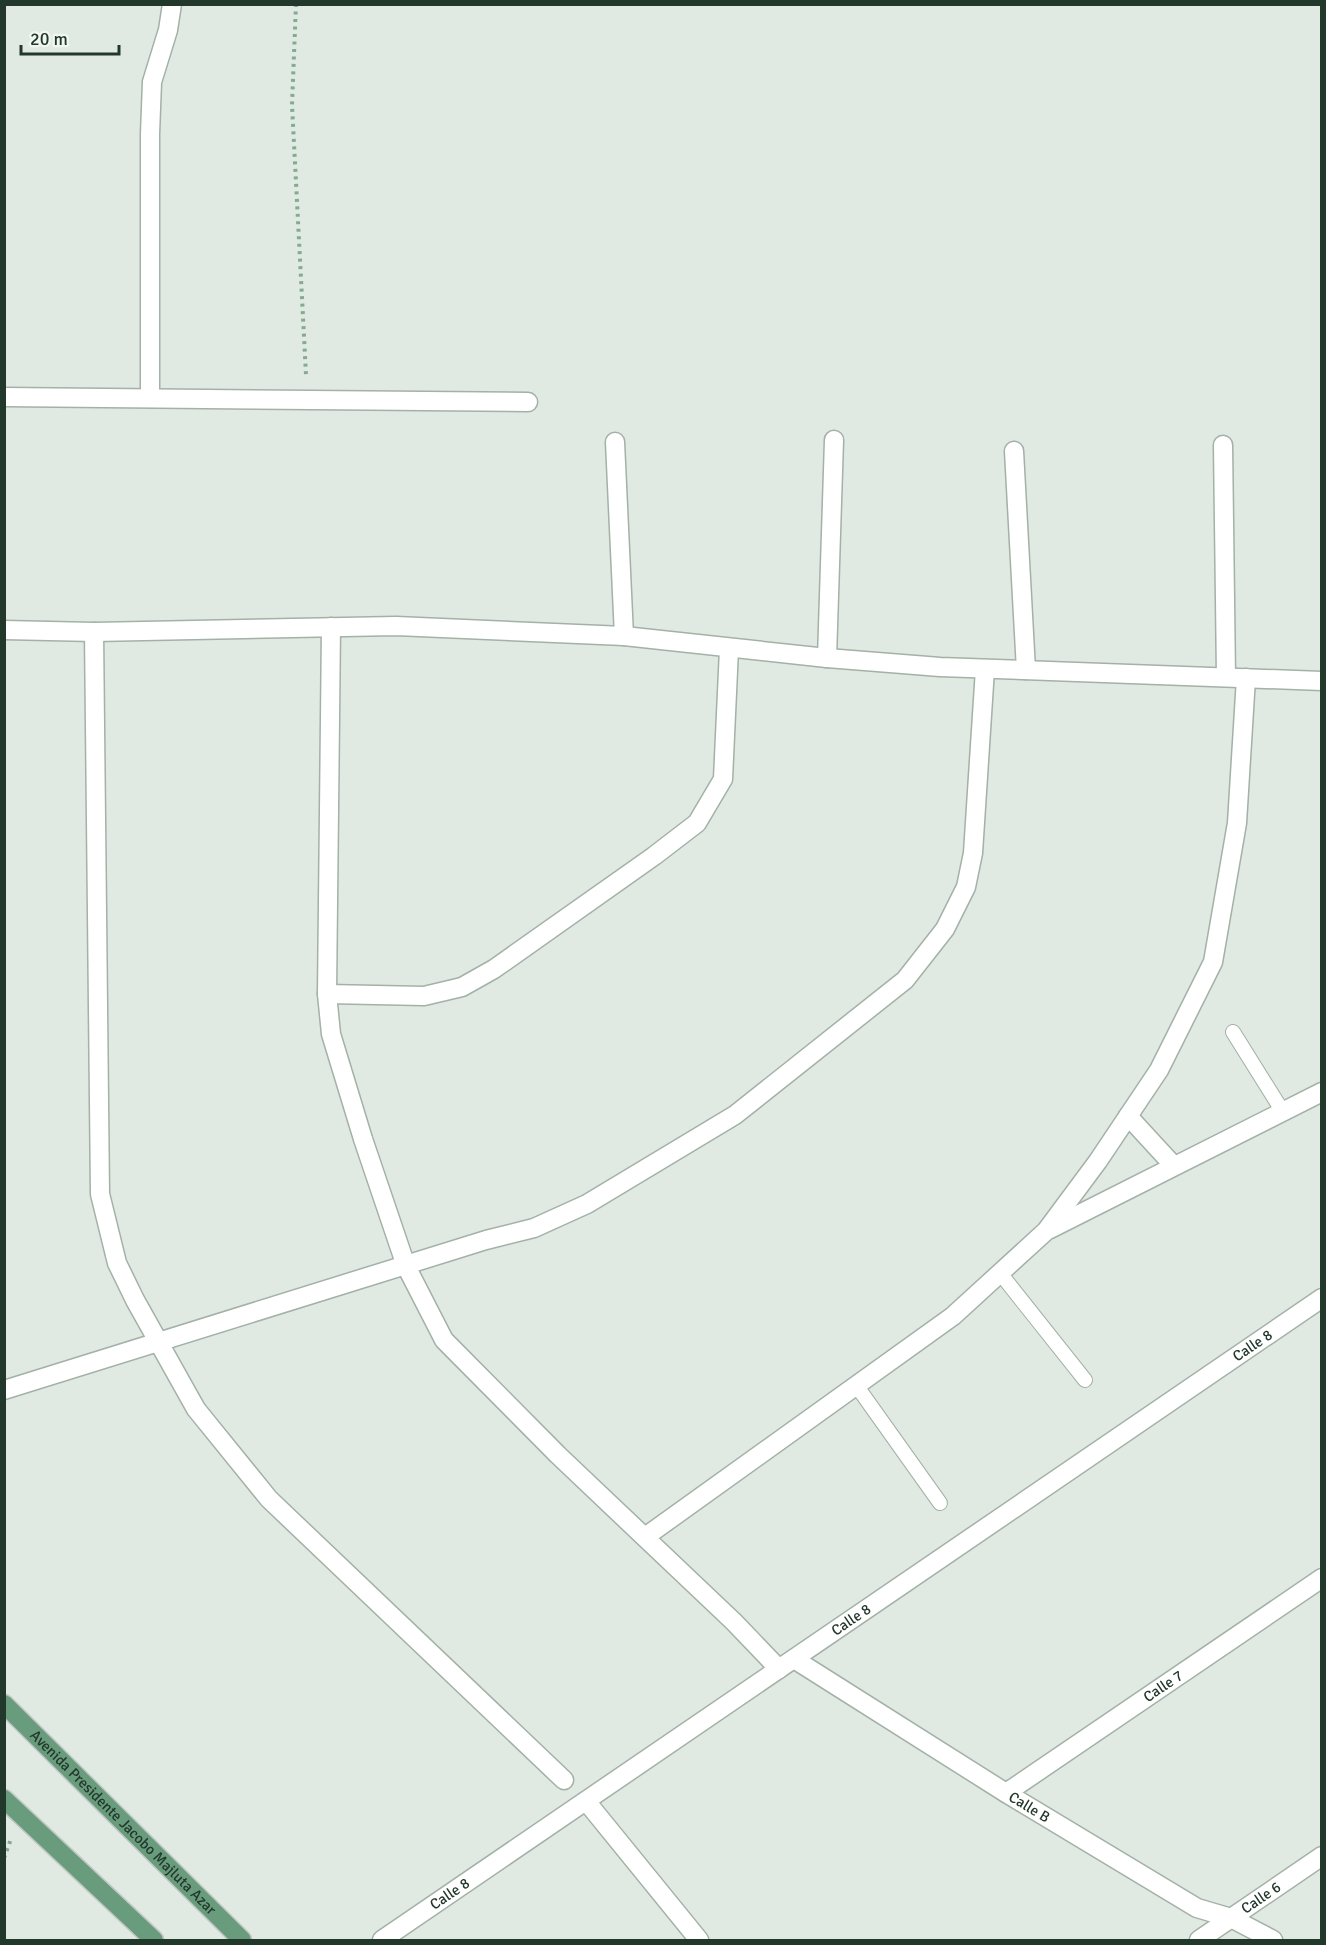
<svg xmlns="http://www.w3.org/2000/svg" width="1326" height="1945" font-family="Signika,sans-serif">
<style>
.lines{fill:none;stroke-linecap:round;stroke-linejoin:round}
.service-casing{stroke:#a3b1a7;stroke-width:16}
.minor-casing{stroke:#a3b1a7;stroke-width:21}
.primary-casing{stroke:#c1c7c4;stroke-width:21}
.path{stroke:#83ab90;stroke-width:4;stroke-dasharray:3 4.5;stroke-linecap:butt}
.service{stroke:#fff;stroke-width:14}
.minor{stroke:#fff;stroke-width:18}
.primary{stroke:#689c7c;stroke-width:18}
.labels{text-anchor:middle;dominant-baseline:central;stroke-width:4.5;stroke-linejoin:round;paint-order:stroke}
.street-label{font-size:15px;fill:#22382b;stroke:#f0f7f1}
</style>
<rect width="100%" height="100%" fill="#e0eae2"/>
<g class="lines">
<g class="service-casing">
<g id="service">
<polyline points="1233,1032 1283,1112"/>
<polyline points="1000,1273 1085,1380"/>
<polyline points="856,1385 940,1503"/>
</g>
</g>
<g class="minor-casing">
<g id="minor">
<polyline points="4,397 528,402"/>
<polyline points="150,398 150,134 152,82 168,30 172,4"/>
<polyline points="615,442 624,636"/>
<polyline points="1223,445 1226,677"/>
<polyline points="1014,451 1026,670"/>
<polyline points="331,627 327,994 331,1034 363,1139 406,1266 444,1340 558,1455 734,1622 779,1669"/>
<polyline points="4,630 94,632 396,626 624,636 827,658 940,667 1322,681"/>
<polyline points="94,632 100,1194 117,1263 135,1300 196,1409 269,1499 564,1780"/>
<polyline points="827,658 834,440"/>
<polyline points="327,994 424,996 462,987 494,969 654,856 697,823 723,779 729,649"/>
<polyline points="1128,1116 1174,1166"/>
<polyline points="1050,1229 1322,1092"/>
<polyline points="4,1390 486,1240 534,1228 587,1204 735,1115 905,980 945,929 966,887 973,853 985,669"/>
<polyline points="645,1537 953,1316 1046,1231 1098,1161 1159,1070 1213,962 1237,823 1246,678"/>
<path id="s1" d="M794 1659 1006 1793 1197 1908 1231 1918 1273 1940"/>
<path id="s2" d="M1006 1793 1322 1578"/>
<polyline points="586,1801 699,1940"/>
<path id="s3" d="M382 1940 1322 1298"/>
<path id="s4" d="M1199 1940 1322 1856"/>
</g>
</g>
<g class="primary-casing">
<g id="primary">
<path id="s5" d="M4 1704 242 1940"/>
<polyline points="4,1799 154,1940"/>
</g>
</g>
<g class="path">
<polyline points="296,4 292,105 306,375"/>
<polyline points="4,1858 11,1839"/>
</g>
<use href="#service" class="service"/>
<use href="#minor" class="minor"/>
<use href="#primary" class="primary"/>
</g>
<g class="labels">
<g class="street-label">
<text stroke="none"><textPath href="#s3" startOffset="1054">Calle 8</textPath></text>
<text stroke="none"><textPath href="#s3" startOffset="568">Calle 8</textPath></text>
<text stroke="none"><textPath href="#s2" startOffset="190">Calle 7</textPath></text>
<text stroke="none"><textPath href="#s1" startOffset="278">Calle B</textPath></text>
<text stroke="none"><textPath href="#s5" startOffset="168">Avenida Presidente Jacobo Majluta Azar</textPath></text>
<text stroke="none"><textPath href="#s3" startOffset="82">Calle 8</textPath></text>
<text stroke="none"><textPath href="#s4" startOffset="75">Calle 6</textPath></text>
</g>
</g>
<rect width="1326" height="1945" fill="none" stroke="#22382b" stroke-width="12"/>
<path d="M21 45v9h98v-9" fill="none" stroke="#22382b" stroke-width="3"/>
<text x="30" y="45" font-size="18" fill="#22382b" stroke="#f0f7f1" stroke-width="4.5" paint-order="stroke">20 m</text>
</svg>
